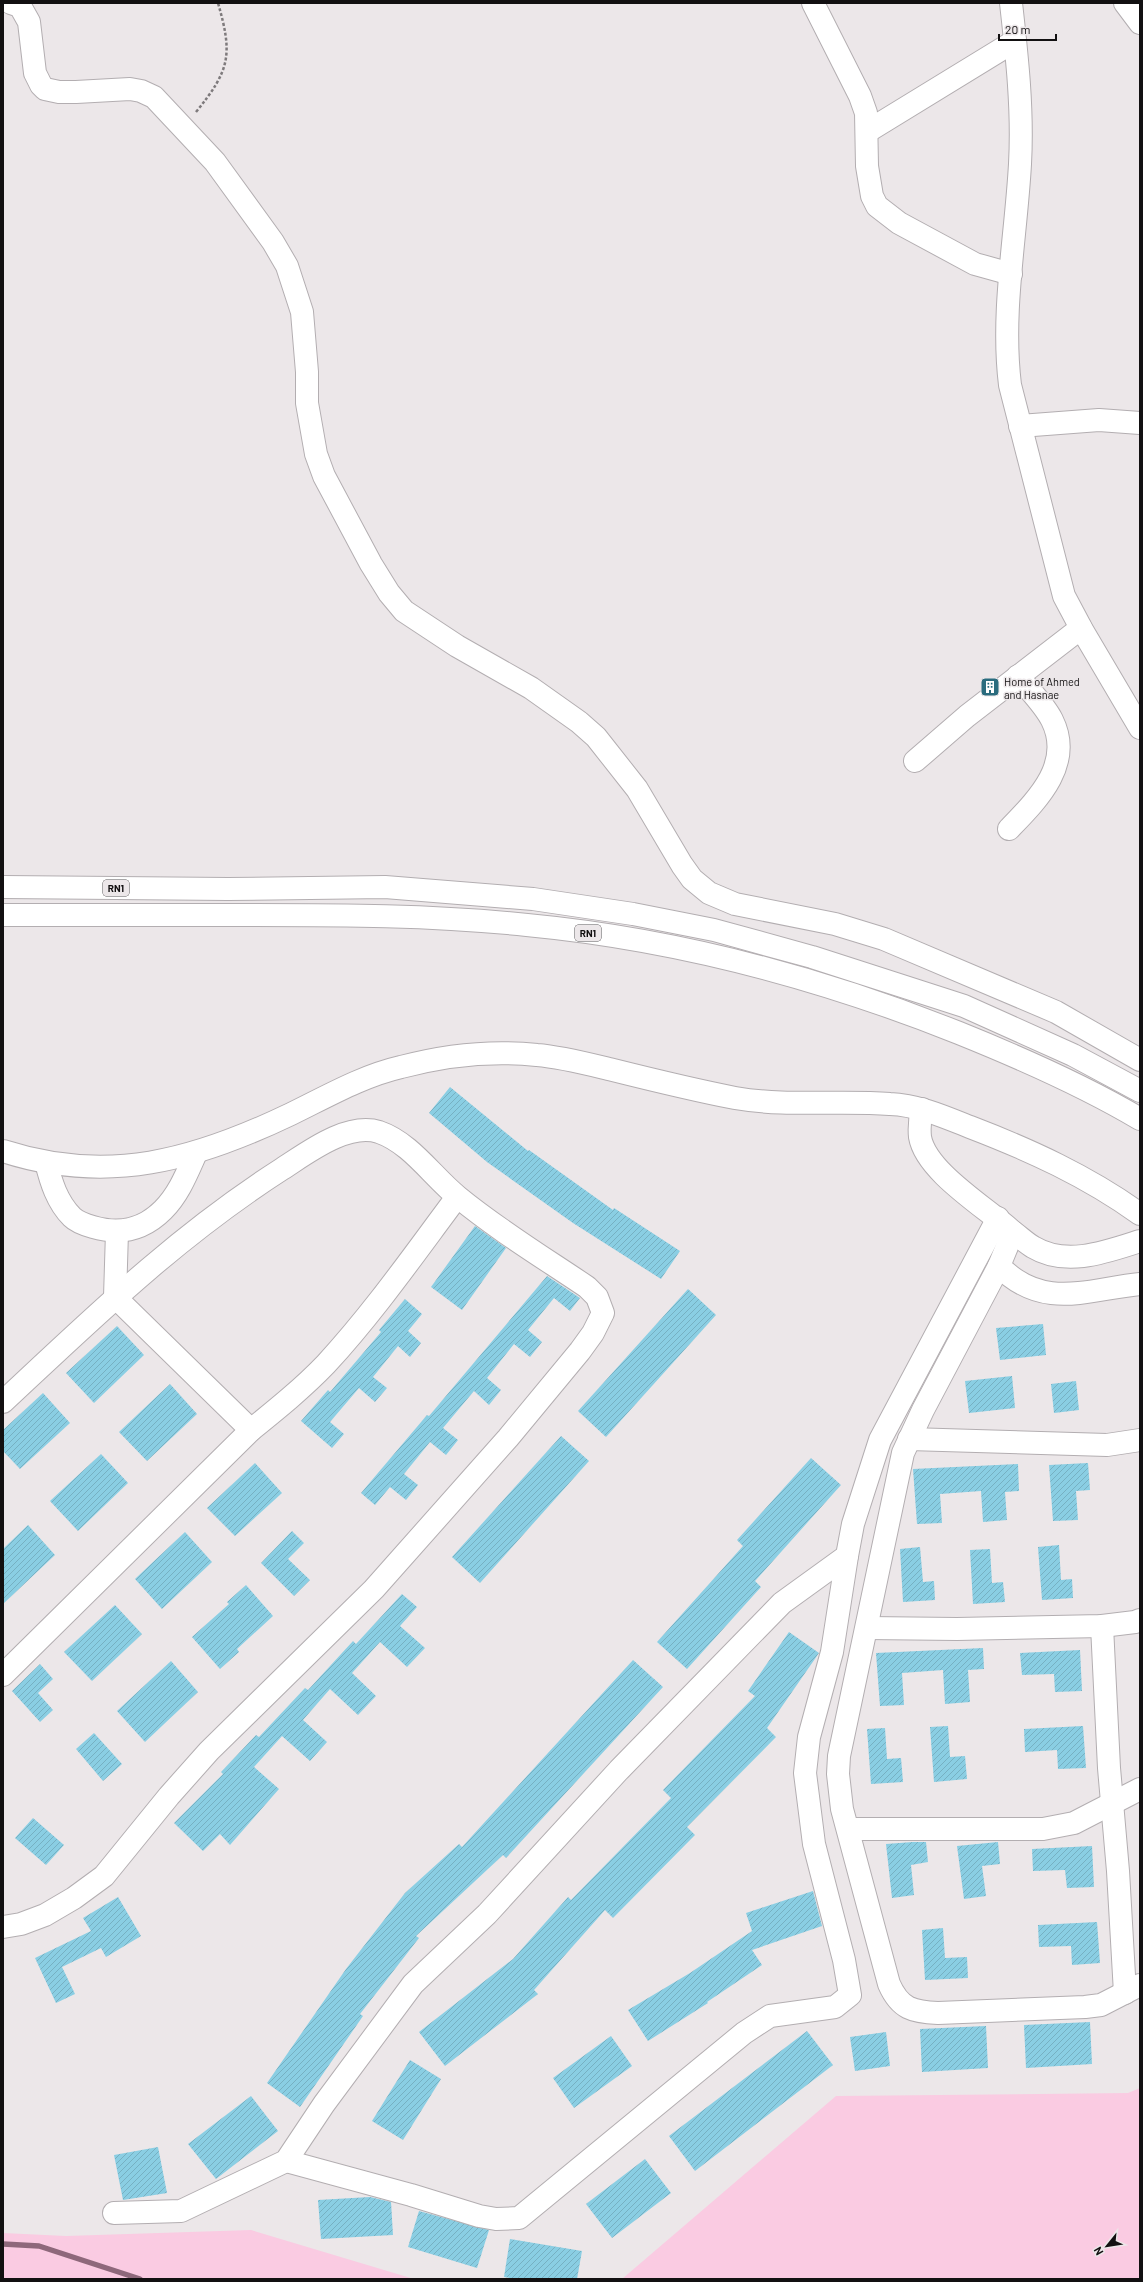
<svg xmlns="http://www.w3.org/2000/svg" width="1143" height="2282" font-family="Barlow,sans-serif">
<style>
.grass{fill:#facbe2}
.lines{fill:none;stroke-linecap:round;stroke-linejoin:round}
.stream{stroke:#8e687b;stroke-width:5.5}
.building{fill:url(#building-hatch)}
.minor-casing{stroke:#b3aeb1;stroke-width:24}
.highway-casing{stroke:#b3aeb1;stroke-width:24}
.path{stroke:#7e7a7c;stroke-width:2.5;stroke-dasharray:3 2;stroke-linecap:butt}
.minor{stroke:#fff;stroke-width:22}
.highway{stroke:#fff;stroke-width:22}
.labels{text-anchor:middle;dominant-baseline:central;stroke-width:3;stroke-linejoin:round;paint-order:stroke}
.shield{fill:#ece7e9;stroke:#535052;stroke-width:1}
.shield-label{font-size:10px;font-weight:bold;fill:#121011}
.poi-label{font-size:11px;fill:#121011;stroke:#ece7e9;text-anchor:start}
</style>
<defs>
<pattern id="building-hatch" width="6" height="6" patternUnits="userSpaceOnUse"><rect width="6" height="6" fill="#8acee3"/><path d="M-1 1l2-2M0 6l6-6M5 7l2-2" fill="none" stroke="#76b0c2"/></pattern>
</defs>
<rect width="100%" height="100%" fill="#ece7e9"/>
<g class="grass">
<polygon points="1140,2088 1140,2279 622,2279 836,2096 1128,2093"/>
<polygon points="251,2230 414,2279 3,2279 3,2233 66,2236"/>
</g>
<g class="lines">
<polyline class="stream" points="3,2244 39,2246 140,2279"/>
</g>
<g class="building">
<polygon points="450,1087 528,1151 529,1150 613,1210 614,1208 680,1251 661,1279 573,1223 487,1162 429,1113"/>
<polygon points="475,1226 506,1248 462,1310 431,1287"/>
<polygon points="547,1276 580,1298 570,1311 554,1298 528,1330 542,1342 530,1357 514,1344 487,1378 501,1390 489,1405 474,1391 443,1428 458,1440 446,1455 430,1442 404,1474 418,1485 406,1500 390,1487 375,1505 361,1493 427,1415 429,1416"/>
<polygon points="688,1289 716,1315 606,1437 578,1411"/>
<polygon points="405,1299 422,1314 408,1331 421,1343 410,1357 398,1346 373,1377 387,1388 375,1402 359,1388 330,1422 344,1434 332,1448 301,1421 328,1390 330,1392 381,1332 379,1330"/>
<polygon points="1043,1324 1046,1355 1000,1360 996,1328"/>
<polygon points="117,1326 144,1355 94,1403 66,1373"/>
<polygon points="1012,1376 1015,1408 969,1413 965,1381"/>
<polygon points="1076,1381 1079,1410 1054,1413 1051,1384"/>
<polygon points="170,1384 197,1414 147,1461 119,1432"/>
<polygon points="43,1393 70,1423 20,1469 3,1451 3,1430"/>
<polygon points="561,1436 589,1461 480,1583 452,1557"/>
<polygon points="101,1454 128,1483 78,1531 50,1501"/>
<polygon points="811,1458 841,1485 755,1581 761,1587 687,1669 657,1642 743,1546 737,1540"/>
<polygon points="255,1463 282,1493 235,1536 207,1508"/>
<polygon points="1088,1463 1090,1490 1076,1491 1078,1520 1053,1521 1049,1465"/>
<polygon points="1018,1464 1019,1491 1005,1492 1007,1520 983,1522 981,1491 940,1494 942,1523 917,1524 913,1469"/>
<polygon points="28,1525 55,1555 3,1604 3,1549"/>
<polygon points="292,1531 304,1543 288,1559 310,1580 294,1596 261,1563"/>
<polygon points="185,1532 212,1562 162,1609 135,1579"/>
<polygon points="1059,1545 1061,1580 1072,1579 1073,1598 1042,1600 1038,1547"/>
<polygon points="920,1547 923,1582 934,1581 935,1600 903,1602 900,1549"/>
<polygon points="990,1549 992,1583 1003,1582 1005,1602 973,1604 970,1550"/>
<polygon points="246,1585 273,1616 237,1649 239,1652 220,1669 192,1637 229,1604 227,1602"/>
<polygon points="402,1594 417,1607 400,1626 425,1648 407,1667 380,1642 352,1673 376,1696 358,1715 330,1689 303,1720 327,1742 310,1761 282,1736 254,1767 279,1789 230,1845 220,1834 203,1851 174,1823 223,1774 221,1772 256,1735 259,1737 305,1688 308,1690 353,1641 356,1644"/>
<polygon points="115,1605 142,1634 92,1681 64,1652"/>
<polygon points="789,1632 819,1653 767,1728 776,1737 687,1827 695,1835 613,1918 605,1910 534,1990 538,1994 445,2066 419,2032 513,1959 568,1897 571,1900 671,1798 663,1790 755,1696 748,1691"/>
<polygon points="983,1648 984,1669 968,1670 970,1702 945,1704 943,1670 902,1673 904,1705 880,1706 876,1653"/>
<polygon points="1080,1650 1082,1691 1055,1692 1054,1674 1022,1675 1020,1653"/>
<polygon points="633,1660 663,1687 506,1858 503,1855 416,1936 419,1938 360,2014 363,2016 300,2107 267,2083 346,1969 405,1893 459,1844 462,1847"/>
<polygon points="171,1661 198,1692 145,1742 117,1711"/>
<polygon points="40,1664 53,1679 38,1693 53,1710 40,1722 12,1691"/>
<polygon points="948,1726 950,1757 965,1756 967,1779 934,1782 930,1727"/>
<polygon points="1083,1726 1086,1768 1058,1769 1057,1750 1025,1752 1024,1729"/>
<polygon points="885,1728 887,1759 901,1758 903,1782 871,1784 867,1729"/>
<polygon points="94,1733 122,1764 103,1781 76,1749"/>
<polygon points="33,1818 64,1845 46,1865 15,1838"/>
<polygon points="913,1842 926,1842 928,1862 911,1865 914,1895 892,1898 886,1844"/>
<polygon points="998,1842 1000,1864 982,1866 986,1896 964,1899 957,1846"/>
<polygon points="1092,1846 1094,1887 1067,1888 1065,1870 1033,1871 1032,1849"/>
<polygon points="813,1891 822,1926 752,1950 762,1965 707,2002 708,2003 648,2041 628,2010 690,1973 752,1931 746,1913"/>
<polygon points="118,1897 141,1936 106,1957 101,1948 62,1967 75,1994 56,2003 35,1958 91,1931 83,1918"/>
<polygon points="1097,1922 1100,1963 1072,1965 1071,1946 1039,1947 1038,1925"/>
<polygon points="943,1928 945,1958 967,1957 968,1978 925,1980 922,1930"/>
<polygon points="1090,2022 1092,2064 1026,2068 1024,2025"/>
<polygon points="986,2026 988,2068 922,2072 920,2029"/>
<polygon points="807,2031 833,2065 695,2171 669,2136"/>
<polygon points="886,2032 890,2066 855,2071 850,2037"/>
<polygon points="611,2036 632,2066 574,2108 553,2078"/>
<polygon points="410,2060 441,2079 403,2140 372,2121"/>
<polygon points="251,2096 278,2131 216,2179 188,2144"/>
<polygon points="158,2147 167,2193 123,2200 114,2155"/>
<polygon points="645,2159 671,2193 612,2238 586,2204"/>
<polygon points="370,2197 391,2202 393,2235 321,2239 318,2200"/>
<polygon points="419,2211 489,2230 477,2268 408,2247"/>
<polygon points="510,2239 582,2251 577,2279 516,2279 504,2277"/>
</g>
<g class="lines">
<g class="minor-casing">
<g id="minor">
<polyline points="11,3 20,6 29,22 35,73 41,85 45,89 59,92 76,92 130,89 141,91 154,97 215,162 273,242 287,266 302,312 307,372 307,403 316,454 324,476 371,564 389,593 404,611 457,646 531,688 579,722 596,737 637,789 682,865 692,879 709,893 735,904 835,924 884,939 1056,1012 1140,1060"/>
<polyline points="813,3 860,96 866,113 867,166 872,196 877,206 899,223 975,264 1011,274"/>
<path d="M1011 3C1017 56 1023 110 1020 164 1016 237 1001 312 1010 385L1064 596 1081 628 1140 728"/>
<polyline points="1125,3 1140,23"/>
<polyline points="868,131 1015,41"/>
<polyline points="1020,426 1099,420 1140,423"/>
<polyline points="915,761 967,716 1081,628"/>
<path d="M1009 829C1037 800 1074 764 1052 720 1044 704 1029 690 1018 676"/>
<path d="M922 1109C920 1118 919 1127 920 1137 926 1172 987 1208 1013 1232L999 1266 923 1410 903 1453 839 1756 838 1774 842 1809 889 1984C900 2009 913 2012 938 2013L1085 2007 1101 2005 1140 1985"/>
<path d="M3 1151C108 1185 195 1160 291 1114 326 1097 362 1076 401 1067 446 1055 490 1050 537 1055 562 1057 588 1064 613 1070 653 1080 694 1090 735 1098 787 1107 839 1100 890 1104 918 1105 945 1117 970 1127 1030 1150 1087 1176 1140 1214"/>
<path d="M46 1162C51 1182 57 1202 72 1217 77 1222 86 1225 93 1227 120 1235 143 1230 163 1210 179 1194 187 1173 196 1153"/>
<polyline points="117,1232 115,1297 251,1430"/>
<path d="M1013 1232C1020 1237 1026 1243 1033 1247 1066 1267 1106 1252 1140 1241"/>
<path d="M999 1266C1043 1311 1088 1289 1140 1284"/>
<path d="M3 1402C94 1317 176 1237 282 1169 307 1153 347 1122 379 1132 411 1143 432 1176 458 1197 498 1230 544 1258 587 1287L597 1297 603 1313 593 1333 580 1351 508 1438 374 1589 209 1751 169 1796 104 1876 74 1898 45 1915 21 1924 3 1927"/>
<polyline points="909,1439 1107,1445 1140,1440"/>
<polyline points="1102,1626 1109,1768 1118,1871 1125,1993"/>
<polyline points="867,1628 957,1629 1102,1626 1135,1622 1140,1620"/>
<path d="M3 1675 251 1430C277 1409 303 1388 326 1364 374 1312 415 1253 457 1197"/>
<polyline points="848,1829 1043,1829 1074,1823 1140,1789"/>
<polyline points="286,2161 411,2195 479,2216 496,2219 519,2218 744,2033 770,2016 835,2007 850,1995 844,1960 814,1844 805,1773 809,1737 832,1652 847,1556"/>
<polyline points="114,2213 181,2211 286,2161 324,2104 413,1984 487,1914 619,1770 782,1603 847,1556 853,1524 880,1440 998,1218"/>
</g>
</g>
<g class="highway-casing">
<g id="highway">
<polyline points="3,887 228,889 385,887 533,899 633,914 714,930 812,957 964,1006 1073,1055 1140,1091"/>
<path d="M3 915C83 915 164 915 244 915 339 915 433 915 527 925 675 939 821 978 959 1033 1021 1058 1083 1085 1140 1119"/>
</g>
</g>
<path class="path" d="M196 112C230 70 233 55 218 3"/>
<use href="#minor" class="minor"/>
<use href="#highway" class="highway"/>
</g>
<defs>
<g id="building-square" transform="scale(1)"><rect x="-9" y="-9" width="18" height="18" rx="4" fill="#2a6c7e" stroke="#ece7e9"/><path d="M-4-6H4V6H1V3H-1V6H-4ZM-2.5-4.3h1.7v1.8h-1.7ZM.8-4.3h1.7v1.8H.8ZM-2.5-1h1.7V.8h-1.7ZM.8-1h1.7V.8H.8Z" fill="#fff"/></g>
</defs>
<g fill-rule="evenodd">
<use href="#building-square" x="990" y="687"/>
</g>
<g class="labels">
<g class="shield">
<rect x="103" y="880" width="26" height="16" rx="3"/>
<rect x="575" y="925" width="26" height="16" rx="3"/>
</g>
<g class="shield-label">
<text x="116" y="888">RN1</text>
<text x="588" y="933">RN1</text>
</g>
<g class="poi-label">
<text x="1004" y="681">Home of Ahmed<tspan x="1004" dy="13">and Hasnae</tspan></text>
</g>
</g>
<rect width="1143" height="2282" fill="none" stroke="#121011" stroke-width="8"/>
<g transform="translate(1107 2246) rotate(240)" stroke="#ece7e9" stroke-width="3" paint-order="stroke">
<path d="M0-3L7 15L0 10L-7 15Z" fill="#121011"/>
<text y="-6" font-size="11" font-weight="bold" text-anchor="middle" fill="#121011">N</text>
</g>
<path d="M999 34v6h57v-6" fill="none" stroke="#121011" stroke-width="2"/>
<text x="1005" y="34" font-size="12" fill="#121011" stroke="#ece7e9" stroke-width="3" paint-order="stroke">20 m</text>
</svg>
